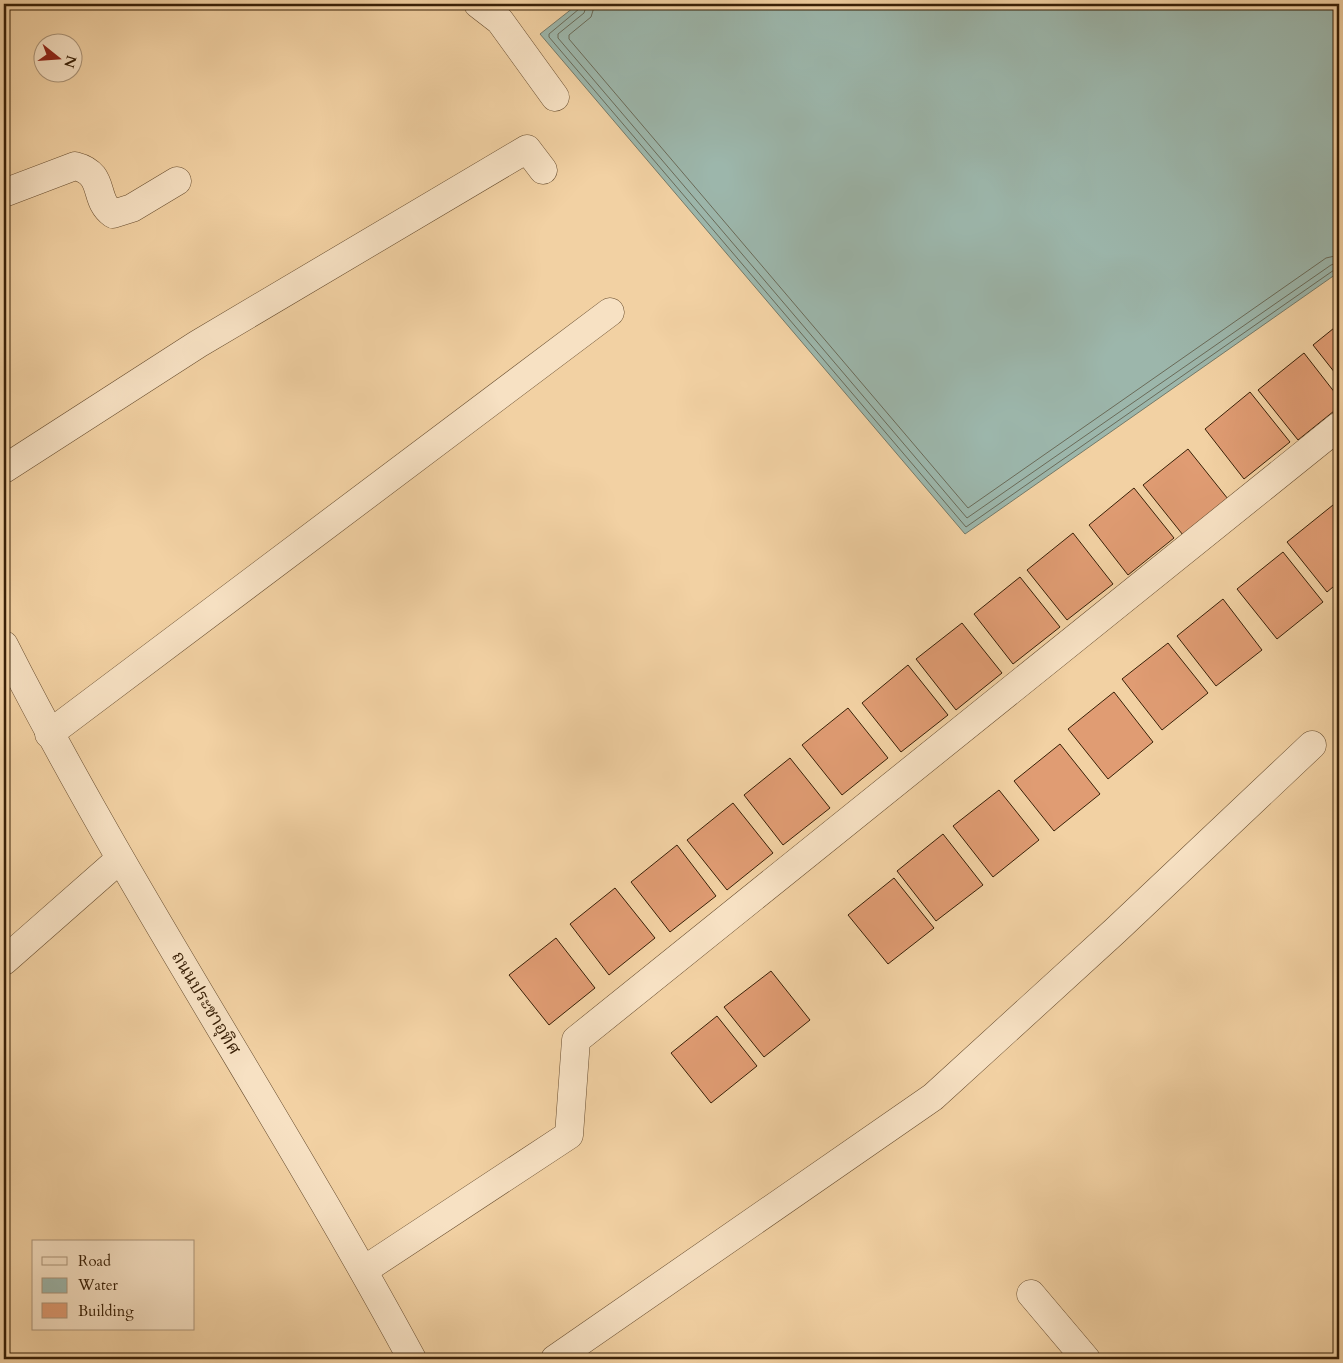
<svg xmlns="http://www.w3.org/2000/svg" width="1343" height="1363" font-family="Cardo,'Noto Serif Thai',serif">
<style>
.water{fill:#9cb6ab;stroke:#747a69}
.lines{fill:none;stroke-linecap:round;stroke-linejoin:round}
.shore{stroke:#6a6b59;stroke-width:1}
.building{fill:#e09c73;stroke:#392007}
.minor-casing{stroke:#674c2e;stroke-width:29}
.minor{stroke:#f7e1c3;stroke-width:28}
.labels{text-anchor:middle;dominant-baseline:central;stroke-width:5;stroke-linejoin:round;paint-order:stroke}
.street-label{font-size:18px;fill:#392007;stroke:#f7e1c3}
</style>
<rect width="100%" height="100%" fill="#f2d1a3"/>
<filter id="stains"><feTurbulence type="fractalNoise" baseFrequency=".004" numOctaves="4"/><feColorMatrix values="0 0 0 0 .2 0 0 0 0 .09 0 0 0 0 .02 0 0 0 .5 -.17"/></filter>
<radialGradient id="worn" r=".72"><stop offset=".6" stop-color="#630" stop-opacity="0"/><stop offset="1" stop-color="#630" stop-opacity=".3"/></radialGradient>
<polygon class="water" points="578,4 1339,4 1339,272 965,534 540,34"/>
<g class="lines">
<g class="shore">
<polyline points="581,4 579,9 549,34 549,37 966,527 1334,270 1339,269"/>
<polyline points="587,4 584,13 558,34 558,38 967,518 1331,265 1339,262"/>
<polyline points="595,4 591,17 569,35 569,39 968,508 1326,258 1339,255"/>
</g>
</g>
<g class="building">
<polygon points="1339,324 1339,378 1313,345"/>
<polygon points="1304,353 1339,398 1339,407 1298,440 1258,390"/>
<polygon points="1250,392 1290,442 1244,479 1205,429"/>
<polygon points="1188,449 1228,499 1183,535 1143,485"/>
<polygon points="1134,488 1174,538 1128,575 1089,525"/>
<polygon points="1333,505 1339,513 1339,582 1327,592 1287,542"/>
<polygon points="1073,533 1113,584 1067,620 1027,570"/>
<polygon points="1283,552 1323,602 1277,639 1237,589"/>
<polygon points="1020,577 1060,627 1013,664 974,614"/>
<polygon points="1223,599 1262,650 1216,686 1177,636"/>
<polygon points="962,623 1002,673 956,710 916,659"/>
<polygon points="1168,643 1208,693 1162,730 1122,679"/>
<polygon points="908,665 948,715 901,752 862,703"/>
<polygon points="1114,692 1153,742 1108,779 1068,729"/>
<polygon points="848,708 888,758 842,795 802,745"/>
<polygon points="1060,744 1100,794 1054,831 1014,781"/>
<polygon points="790,758 830,808 783,845 744,795"/>
<polygon points="999,790 1039,840 993,877 953,826"/>
<polygon points="733,803 773,853 727,890 687,840"/>
<polygon points="943,834 983,885 936,921 897,871"/>
<polygon points="677,845 716,896 670,932 631,882"/>
<polygon points="894,878 934,928 888,964 848,915"/>
<polygon points="615,888 655,938 609,975 570,924"/>
<polygon points="556,938 595,988 549,1025 509,975"/>
<polygon points="771,971 810,1020 764,1057 724,1007"/>
<polygon points="717,1016 757,1066 711,1103 671,1053"/>
</g>
<g class="lines">
<g class="minor-casing">
<g id="minor">
<polyline points="478,4 500,21 555,97"/>
<path d="M4 193 75 166C107 174 92 199 113 214L132 208 177 181"/>
<polyline points="4,469 198,344 527,149 543,170"/>
<path d="M4 645C128 890 282 1118 412 1359"/>
<polyline points="49,734 610,312"/>
<polyline points="4,961 120,859"/>
<polyline points="364,1270 569,1135 576,1040 1339,426"/>
<polyline points="1031,1294 1086,1359"/>
<polyline points="555,1359 933,1097 1115,931 1312,745"/>
</g>
</g>
<use href="#minor" class="minor"/>
</g>
<g class="labels">
<g class="street-label">
<text transform="translate(206 1003) rotate(59)">ถนนประชาอุทิศ</text>
</g>
</g>
<rect width="1343" height="1363" fill="none" stroke="#f2d1a3" stroke-width="20"/>
<rect x="5" y="5" width="1333" height="1353" fill="none" stroke="#392007" stroke-width="2.5"/>
<rect x="10" y="10" width="1323" height="1343" fill="none" stroke="#392007"/>
<rect x="32" y="1240" width="162" height="90" fill="#f7e1c3" stroke="#ab9478"/>
<rect x="42" y="1257" width="25" height="8" fill="#f7e1c3" stroke="#ab9478"/>
<text x="78" y="1266" font-size="15" fill="#392007">Road</text>
<rect x="42" y="1278" width="25" height="15" fill="#9cb6ab" stroke="#ab9478"/>
<text x="78" y="1290" font-size="15" fill="#392007">Water</text>
<rect x="42" y="1303" width="25" height="15" fill="#e09c73" stroke="#ab9478"/>
<text x="78" y="1316" font-size="15" fill="#392007">Building</text>
<g transform="translate(58 58) rotate(107)"><circle r="24" fill="#f7e1c3" stroke="#ab9478"/>
<path d="M0-4L9 19L0 12L-9 19Z" fill="#8f2418"/>
<text y="-8" font-size="14" font-weight="bold" text-anchor="middle" fill="#392007">N</text>
</g>
<rect width="100%" height="100%" filter="url(#stains)"/>
<rect width="100%" height="100%" fill="url(#worn)"/>
</svg>
